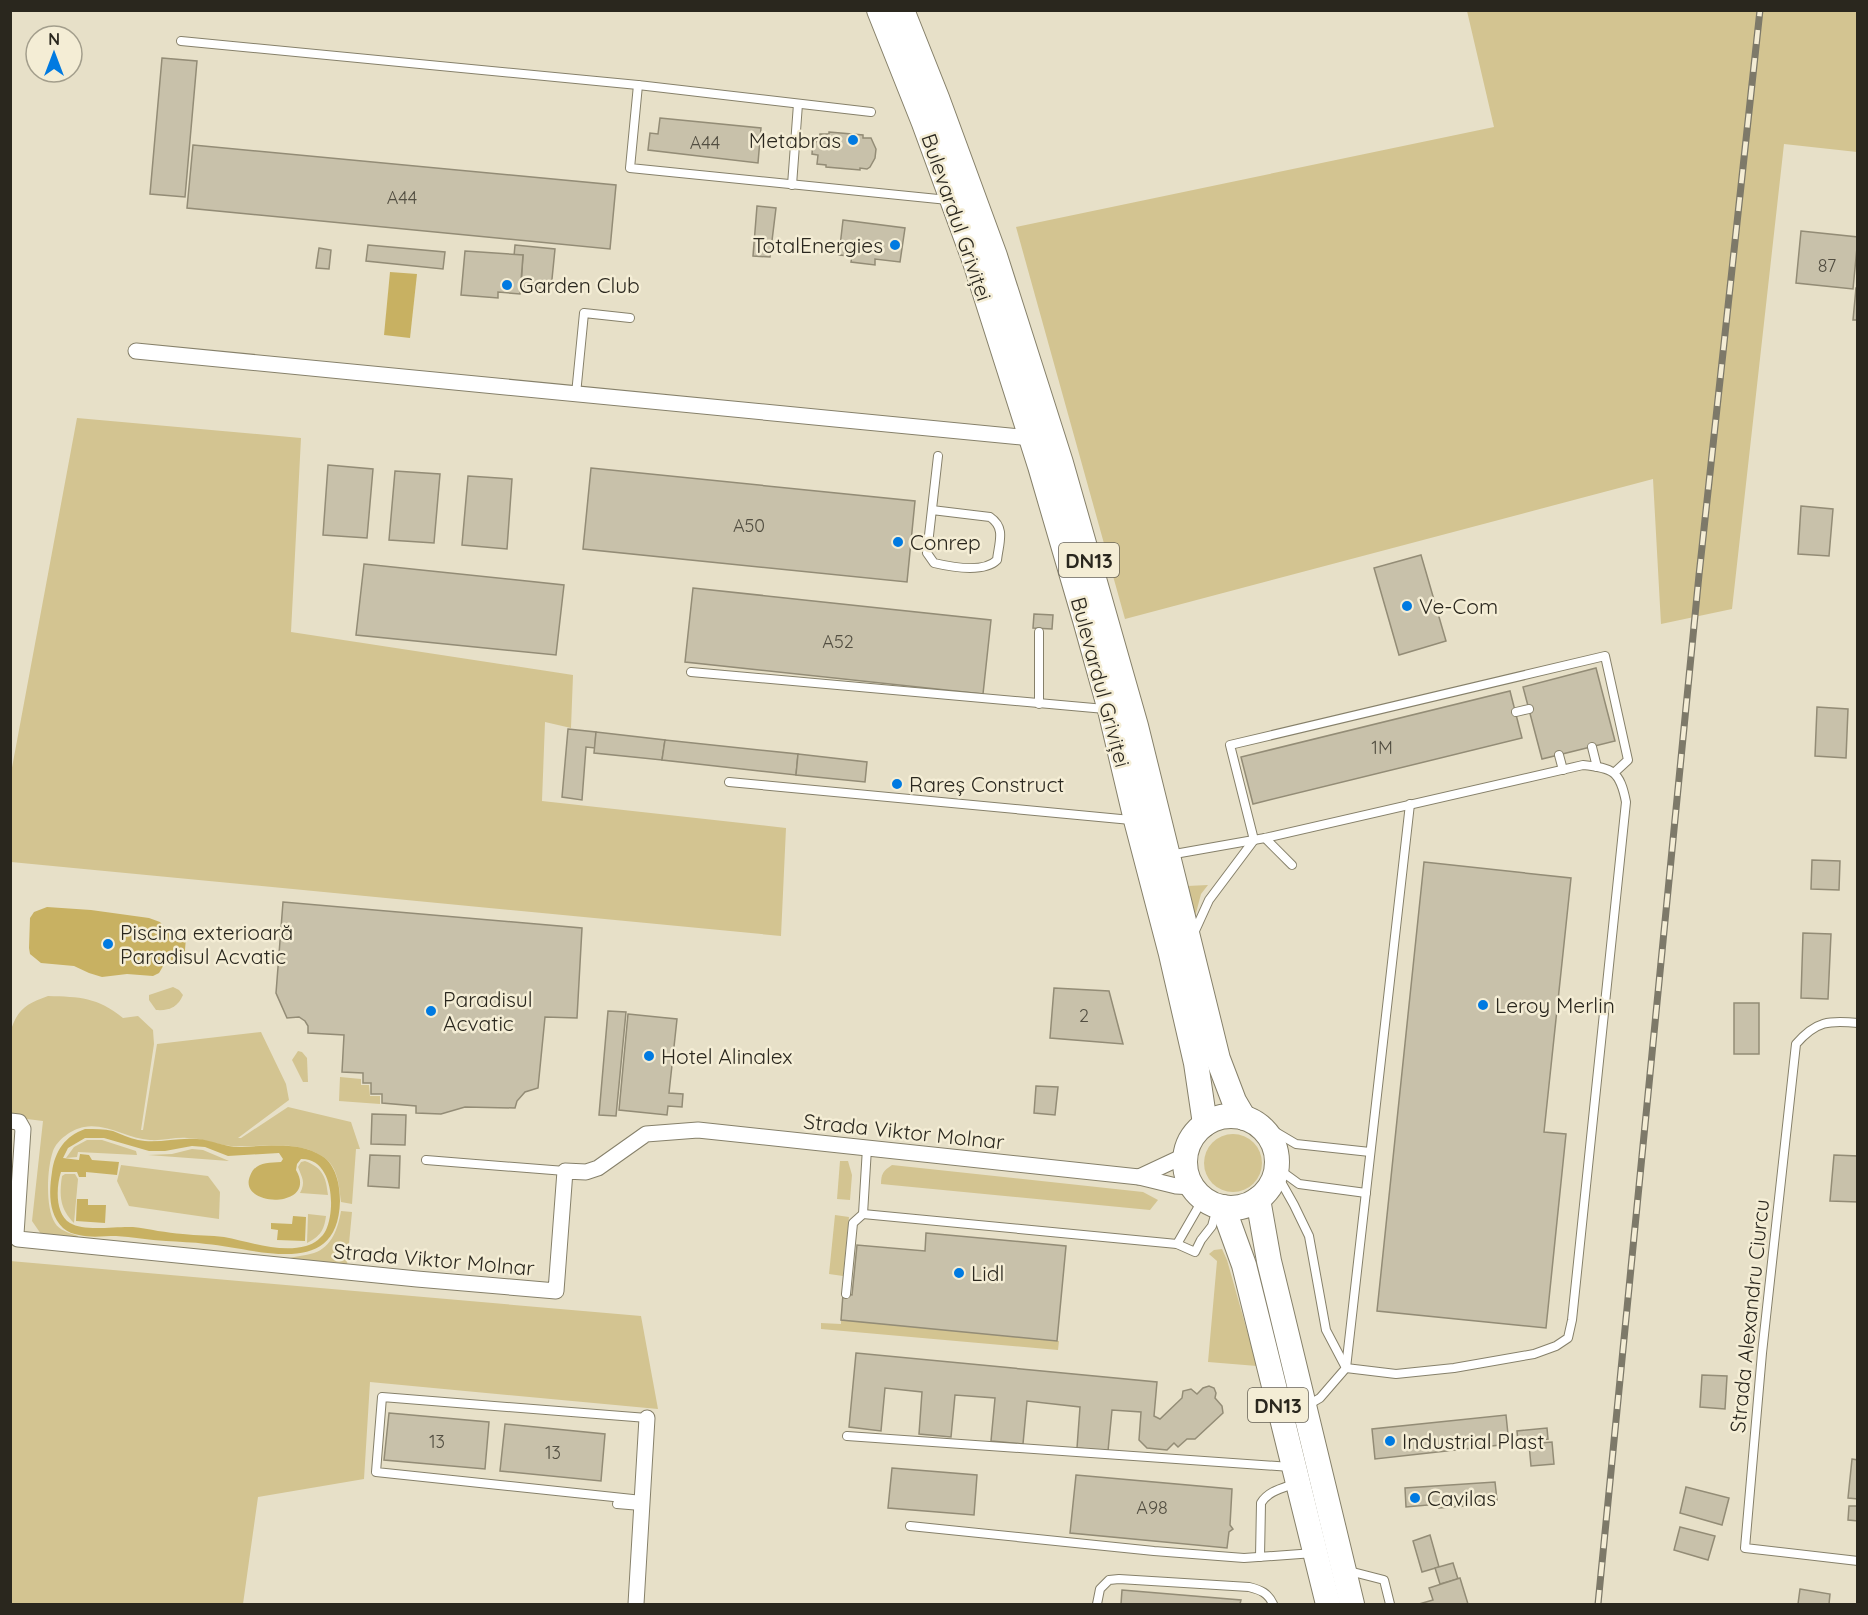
<svg xmlns="http://www.w3.org/2000/svg" width="1868" height="1615" font-family="Quicksand,sans-serif">
<style>
.green{fill:#d3c491}
.water{fill:#c8b162;fill-rule:evenodd}
.building{fill:#c8c1aa;stroke:#938c76;stroke-width:1.5}
.lines{fill:none;stroke-linecap:round;stroke-linejoin:round}
.lane-casing{stroke:#86806a;stroke-width:10}
.street-casing{stroke:#86806a;stroke-width:17}
.primary-casing{stroke:#86806a;stroke-width:26}
.lane{stroke:#fff;stroke-width:8}
.street{stroke:#fff;stroke-width:15}
.primary{stroke:#fff;stroke-width:24}
.rail-casing{stroke:#7d7969;stroke-width:7}
.rail{stroke:#f4edd5;stroke-width:4.5;stroke-dasharray:14;stroke-linecap:butt}
.poi-dot{fill:#007ae1;stroke:#f4edd5;stroke-width:2}
.labels{text-anchor:middle;dominant-baseline:central;stroke-width:5;stroke-linejoin:round;paint-order:stroke}
.number-label{font-size:18px;fill:#524e41}
.shield{fill:#f4edd5;stroke:#676255;stroke-width:1.5}
.shield-label{font-size:20px;font-weight:bold;fill:#2a271e}
.poi-label{font-size:21px;fill:#2a271e;stroke:#f4edd5;text-anchor:start}
.street-label{font-size:21px;fill:#2a271e;stroke:#f4edd5}
</style>
<rect width="100%" height="100%" fill="#e7e0c8"/>
<g class="green">
<polygon points="1467,11 1857,11 1857,152 1784,144 1732,609 1661,624 1653,479 1125,619 1016,227 1494,127"/>
<polygon points="77,418 301,438 291,632 573,675 571,728 545,722 542,801 786,828 781,936 11,862 11,773"/>
<polygon points="1208,885 1201,894 1195,917 1187,886"/>
<path d="M173 987 179 990 183 995C178 1007 169 1011 156 1010L149 1000V995Z"/>
<path d="M48 996C80 997 97 997 123 1018L138 1016 153 1030 154 1044 141 1130H143L157 1044 261 1032 286 1084 289 1100 238 1138H241L288 1107 351 1122 360 1149H356L352 1204 341 1202C339 1185 338 1164 320 1155 293 1139 261 1148 231 1146 216 1145 202 1138 187 1138 175 1137 162 1141 150 1140 128 1139 107 1123 84 1127 72 1129 57 1140 53 1151 47 1168 45 1207 55 1223 59 1230 69 1233 78 1236L79 1240 43 1237 32 1221 43 1121 11 1117 10 1033C17 1009 26 1004 48 996Z"/>
<polygon points="298,1051 302,1052 307,1058 308,1082 303,1082 292,1060"/>
<polygon points="340,1077 361,1079 361,1085 369,1085 370,1096 380,1096 380,1104 339,1101"/>
<circle cx="1233" cy="1163" r="29"/>
<polygon points="87,1140 102,1140 136,1151 137,1155 78,1152 77,1157 66,1158 74,1147"/>
<polygon points="192,1149 203,1150 229,1161 148,1155 172,1154"/>
<path d="M305 1161C323 1168 326 1177 328 1195L300 1193C306 1182 302 1178 298 1167L301 1162Z"/>
<polygon points="840,1161 848,1161 852,1175 850,1200 837,1199"/>
<polygon points="121,1165 208,1176 220,1192 219,1219 129,1206 117,1181"/>
<path d="M892 1165 1143 1192 1158 1200 1150 1210 881 1184C881 1174 883 1171 892 1165Z"/>
<path d="M65 1174H75L78 1179 74 1223C60 1209 59 1196 62 1176Z"/>
<path d="M341 1211 352 1212 347 1265 286 1259C295 1256 305 1256 314 1253 332 1247 338 1228 341 1211Z"/>
<path d="M308 1214 326 1216C324 1231 320 1236 307 1243Z"/>
<polygon points="835,1215 849,1217 843,1276 829,1274"/>
<polygon points="1222,1249 1227,1260 1257,1366 1208,1362 1217,1261 1209,1254 1214,1250"/>
<polygon points="10,1261 641,1316 658,1409 370,1382 364,1479 258,1497 243,1604 11,1604"/>
<polygon points="841,1320 1059,1341 1058,1350 821,1329 821,1323 841,1324"/>
</g>
<g class="water">
<polygon points="390,272 417,274 410,338 384,335"/>
<polygon points="47,907 91,910 149,918 160,922 169,933 186,938 184,961 180,964 165,963 159,973 153,976 127,974 102,977 89,973 74,966 41,963 30,954 29,948 30,918 34,912"/>
<path d="M85 1129C95 1129 104 1129 113 1131 121 1134 129 1138 138 1140 158 1144 177 1137 197 1139 213 1140 226 1148 242 1147 267 1146 299 1141 322 1156 336 1165 340 1185 340 1201 338 1281 257 1248 206 1244 193 1242 179 1242 166 1241 149 1240 132 1237 116 1236 104 1236 91 1238 79 1235 73 1234 68 1232 63 1228 48 1214 49 1191 52 1172 55 1151 65 1136 85 1129ZM85 1138H104L149 1151H165L192 1146 205 1147 228 1156 279 1153 283 1159 281 1162C268 1163 255 1162 250 1176 237 1208 319 1209 296 1170L297 1164 301 1159C333 1158 336 1208 326 1230 323 1237 314 1244 306 1246 280 1253 250 1242 224 1237 211 1235 197 1236 183 1234 166 1233 150 1229 133 1227 116 1226 84 1232 70 1223 55 1214 56 1187 61 1172H77L79 1177H86V1172L117 1175 119 1162 92 1160 89 1155 80 1154 79 1160 63 1158 68 1148Z"/>
<polygon points="77,1199 88,1199 88,1205 106,1205 105,1223 76,1221"/>
<polygon points="293,1216 306,1217 305,1241 277,1240 278,1230 271,1229 271,1223 292,1224"/>
</g>
<g class="building">
<polygon points="162,58 197,61 185,197 150,194"/>
<polygon points="660,118 761,128 758,163 648,150 650,133 658,134"/>
<polygon points="829,132 863,135 863,138 871,138 876,149 875,158 870,167 867,169 860,168 860,170 826,167 826,165 817,164 818,155 812,154 813,141 819,142 820,134 829,134"/>
<polygon points="193,145 616,185 610,249 187,208"/>
<polygon points="757,206 776,208 770,257 753,256"/>
<polygon points="843,220 905,228 900,262 875,259 875,265 851,262 852,256 839,255"/>
<polygon points="1801,231 1858,237 1853,289 1796,283"/>
<polygon points="368,245 445,252 443,269 366,261"/>
<polygon points="515,245 555,249 551,289 521,286 523,255 514,256"/>
<polygon points="319,248 331,250 329,269 316,268"/>
<polygon points="465,251 523,255 520,294 498,292 498,298 461,295"/>
<polygon points="1856,288 1858,288 1858,320 1853,320"/>
<polygon points="328,465 373,469 367,538 323,535"/>
<polygon points="591,468 915,501 907,582 583,549"/>
<polygon points="395,471 440,474 434,543 389,540"/>
<polygon points="468,476 512,479 507,549 462,545"/>
<polygon points="1801,506 1833,509 1829,556 1798,554"/>
<polygon points="1421,555 1446,641 1399,655 1374,568"/>
<polygon points="364,564 564,585 556,655 356,635"/>
<polygon points="693,588 991,620 983,694 685,662"/>
<polygon points="1034,614 1053,615 1052,629 1033,628"/>
<polygon points="1596,668 1615,741 1542,759 1523,687"/>
<polygon points="1510,691 1522,738 1253,804 1241,757"/>
<polygon points="1817,707 1848,709 1846,758 1815,756"/>
<polygon points="568,729 596,732 595,748 586,747 582,800 562,797"/>
<polygon points="596,732 665,740 662,760 594,753"/>
<polygon points="665,740 798,754 796,775 662,760"/>
<polygon points="798,754 867,762 865,782 796,775"/>
<polygon points="1812,860 1840,861 1839,890 1811,889"/>
<polygon points="1424,862 1571,878 1544,1132 1566,1134 1546,1328 1377,1311"/>
<polygon points="283,902 582,928 577,1018 545,1017 538,1088 525,1092 517,1101 515,1108 465,1107 441,1114 416,1113 416,1106 382,1103 382,1094 371,1094 371,1083 363,1083 363,1073 342,1072 344,1035 308,1033 308,1026 305,1021 299,1017 287,1018 276,993"/>
<polygon points="1803,933 1831,934 1828,999 1801,998"/>
<polygon points="1054,988 1109,991 1123,1044 1050,1038"/>
<rect x="1734" y="1003" width="25" height="51"/>
<polygon points="608,1011 626,1012 616,1116 599,1115"/>
<polygon points="628,1014 677,1019 669,1093 683,1094 682,1107 668,1106 667,1115 619,1110"/>
<polygon points="1036,1086 1058,1087 1055,1115 1034,1113"/>
<polygon points="372,1114 406,1115 405,1145 371,1144"/>
<polygon points="370,1155 400,1156 399,1188 368,1186"/>
<polygon points="1834,1155 1858,1156 1858,1202 1830,1201"/>
<polygon points="926,1233 1066,1246 1057,1341 841,1320 843,1294 852,1295 857,1245 925,1251"/>
<polygon points="856,1353 1157,1382 1154,1416 1160,1419 1182,1398 1183,1391 1191,1389 1197,1394 1203,1388 1209,1386 1214,1388 1216,1393 1215,1398 1222,1406 1223,1413 1195,1439 1187,1439 1178,1447 1174,1443 1167,1450 1147,1448 1139,1440 1141,1412 1112,1410 1108,1451 1077,1448 1080,1407 1027,1401 1023,1444 991,1441 995,1398 955,1395 951,1437 919,1434 922,1392 885,1388 881,1431 849,1427"/>
<polygon points="1702,1375 1727,1376 1725,1409 1700,1407"/>
<polygon points="389,1413 489,1422 485,1469 384,1460"/>
<polygon points="1506,1415 1509,1444 1375,1459 1372,1429"/>
<polygon points="505,1424 605,1434 601,1481 500,1471"/>
<polygon points="1547,1428 1548,1439 1518,1442 1517,1431"/>
<polygon points="1552,1442 1554,1464 1531,1466 1529,1444"/>
<polygon points="1852,1459 1858,1460 1858,1499 1848,1498"/>
<polygon points="892,1468 977,1475 974,1515 888,1508"/>
<polygon points="1076,1475 1232,1489 1230,1525 1233,1529 1229,1532 1227,1548 1070,1533"/>
<polygon points="1495,1482 1497,1500 1464,1502 1465,1506 1439,1508 1439,1504 1406,1507 1405,1488"/>
<polygon points="1686,1487 1729,1498 1722,1525 1680,1513"/>
<polygon points="1849,1506 1858,1506 1858,1521 1848,1520"/>
<polygon points="1680,1527 1715,1536 1708,1560 1674,1550"/>
<polygon points="1430,1535 1439,1567 1422,1572 1413,1541"/>
<polygon points="1453,1563 1458,1579 1440,1584 1435,1568"/>
<polygon points="1460,1578 1468,1604 1419,1604 1433,1600 1429,1588"/>
<polygon points="1800,1589 1830,1594 1829,1604 1798,1604"/>
<polygon points="1122,1590 1241,1600 1240,1604 1121,1604"/>
</g>
<g class="lines">
<g class="lane-casing">
<g id="lane">
<polyline points="181,41 638,85 871,112"/>
<polyline points="638,85 630,168 948,200"/>
<polyline points="792,185 798,104"/>
<polyline points="576,394 584,313 630,318"/>
<path d="M932 510 990 517C1006 528 999 542 997 560 984 573 951 567 934 563L927 553 938 456"/>
<polyline points="1039,632 1039,704"/>
<polyline points="691,672 1105,709"/>
<polyline points="1516,712 1529,709"/>
<polyline points="1592,747 1597,767"/>
<polyline points="1559,755 1563,770"/>
<polyline points="729,782 1131,820"/>
<polyline points="1265,838 1292,865"/>
<polyline points="1254,840 1230,745 1605,656 1628,760 1615,772"/>
<path d="M1169 855 1265 838 1583 765C1613 768 1620 771 1626 802L1572 1320 1568 1338 1556 1346 1534 1354 1454 1368 1396 1374 1346 1368"/>
<polyline points="1194,933 1209,900 1254,840"/>
<path d="M1858 1023C1829 1020 1816 1021 1796 1044L1762 1353 1745 1548 1858 1561"/>
<polyline points="1254,1123 1274,1131 1296,1144 1370,1152"/>
<polyline points="426,1160 565,1171"/>
<polyline points="1277,1168 1299,1184 1366,1193"/>
<polyline points="1276,1173 1294,1205 1309,1236 1326,1330 1345,1366"/>
<polyline points="863,1214 1177,1244 1195,1252 1201,1240 1212,1226 1217,1208"/>
<polyline points="1177,1244 1203,1199"/>
<polyline points="846,1294 853,1223 863,1214 867,1148"/>
<polyline points="1308,1405 1320,1398 1346,1368 1410,804"/>
<polyline points="847,1436 1291,1467"/>
<polyline points="642,1500 376,1472 382,1397 647,1418"/>
<polyline points="617,1504 641,1506"/>
<polyline points="910,1526 1154,1551 1244,1558 1314,1553"/>
<path d="M1260 1557 1261 1503C1268 1491 1283 1488 1296 1483"/>
<polyline points="1349,1571 1384,1580 1390,1604"/>
<path d="M1097 1604 1100 1589 1109 1580 1119 1579 1249 1587C1261 1590 1268 1593 1273 1604"/>
</g>
</g>
<g class="street-casing">
<g id="street">
<polyline points="136,351 1031,438"/>
<polyline points="10,1121 19,1122 23,1129 16,1234 18,1239 417,1279 556,1291 565,1171 586,1172 598,1168 646,1134 698,1130 1139,1177 1176,1186 1193,1187"/>
<polyline points="1139,1177 1186,1155"/>
<polyline points="636,1604 647,1418"/>
</g>
</g>
<g class="primary-casing">
<g id="primary">
<polyline points="879,10 924,123 975,262 1040,466 1085,620 1110,710 1136,820 1171,954 1196,1063 1205,1124"/>
<polyline points="902,10 937,98 995,256 1061,463 1136,726 1218,1059 1234,1101 1244,1118"/>
<circle cx="1231" cy="1162" r="46"/>
<polyline points="1258,1199 1269,1261 1280,1306 1352,1604"/>
<polyline points="1223,1207 1244,1265 1328,1604"/>
</g>
</g>
<use href="#lane" class="lane"/>
<use href="#street" class="street"/>
<use href="#primary" class="primary"/>
<g class="rail-casing">
<polyline id="rail" points="1598,1604 1699,575 1760,10"/>
</g>
<use href="#rail" class="rail"/>
</g>
<g class="poi-dot">
<circle cx="853" cy="140" r="6"/>
<circle cx="895" cy="245" r="6"/>
<circle cx="507" cy="285" r="6"/>
<circle cx="898" cy="542" r="6"/>
<circle cx="1407" cy="606" r="6"/>
<circle cx="897" cy="784" r="6"/>
<circle cx="108" cy="944" r="6"/>
<circle cx="1483" cy="1005" r="6"/>
<circle cx="431" cy="1011" r="6"/>
<circle cx="649" cy="1056" r="6"/>
<circle cx="959" cy="1273" r="6"/>
<circle cx="1390" cy="1441" r="6"/>
<circle cx="1415" cy="1498" r="6"/>
</g>
<g class="labels">
<g class="number-label">
<text x="705" y="142">A44</text>
<text x="402" y="197">A44</text>
<text x="1827" y="265">87</text>
<text x="749" y="525">A50</text>
<text x="838" y="641">A52</text>
<text x="1382" y="747">1M</text>
<text x="1084" y="1015">2</text>
<text x="437" y="1441">13</text>
<text x="553" y="1452">13</text>
<text x="1152" y="1507">A98</text>
</g>
<g class="shield">
<rect x="1059" y="543" width="60" height="34" rx="4.5"/>
<rect x="1248" y="1388" width="60" height="34" rx="4.5"/>
</g>
<g class="shield-label">
<text x="1089" y="560">DN13</text>
<text x="1278" y="1405">DN13</text>
</g>
<g class="poi-label">
<text x="841" y="140" text-anchor="end">Metabras</text>
<text x="883" y="245" text-anchor="end">TotalEnergies</text>
<text x="519" y="285">Garden Club</text>
<text x="910" y="542">Conrep</text>
<text x="1419" y="606">Ve-Com</text>
<text x="909" y="784">Rareș Construct</text>
<text x="120" y="932">Piscina exterioară<tspan x="120" dy="24">Paradisul Acvatic</tspan></text>
<text x="443" y="999">Paradisul<tspan x="443" dy="24">Acvatic</tspan></text>
<text x="1495" y="1005">Leroy Merlin</text>
<text x="661" y="1056">Hotel Alinalex</text>
<text x="971" y="1273">Lidl</text>
<text x="1402" y="1441">Industrial Plast</text>
<text x="1427" y="1498">Cavilas</text>
</g>
<g class="street-label">
<text transform="translate(957 217) rotate(71)">Bulevardul Griviței</text>
<text transform="translate(1101 682) rotate(75)">Bulevardul Griviței</text>
<text transform="translate(904 1131) rotate(6)">Strada Viktor Molnar</text>
<text transform="translate(434 1259) rotate(5)">Strada Viktor Molnar</text>
<text transform="translate(1749 1316) rotate(-84)">Strada Alexandru Ciurcu</text>
</g>
</g>
<rect width="1868" height="1615" fill="none" stroke="#2a271e" stroke-width="24"/>
<g transform="translate(54 54)"><circle r="28" fill="#f4edd5" stroke="#a39e8c" stroke-width="1.5"/>
<path d="M0-4.5L10 22L0 15L-10 22Z" fill="#007ae1"/>
<text y="-9" font-size="16" font-weight="bold" text-anchor="middle" fill="#2a271e">N</text>
</g>
</svg>
